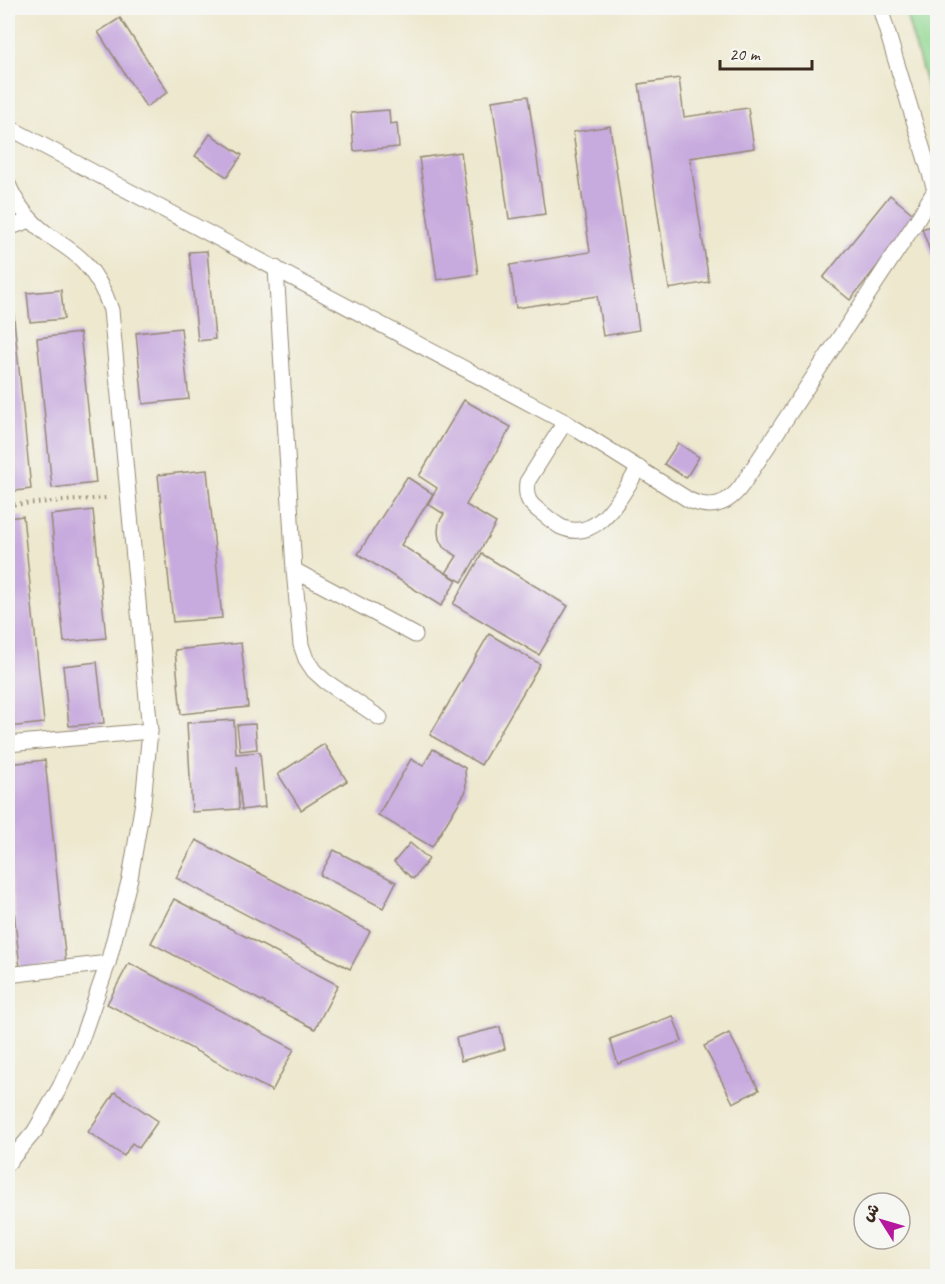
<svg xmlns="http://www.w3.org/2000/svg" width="945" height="1284" font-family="Caveat,'Playpen Sans Arabic',sans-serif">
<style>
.green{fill:#92d892;stroke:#668158;stroke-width:1.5}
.building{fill:#c7aade}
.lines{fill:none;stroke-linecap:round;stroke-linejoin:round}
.service-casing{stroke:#948976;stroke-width:17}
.path{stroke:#948976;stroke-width:4;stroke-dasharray:1.5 4.5;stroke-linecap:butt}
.service{stroke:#fff;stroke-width:15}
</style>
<rect width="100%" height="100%" fill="#f6f6f2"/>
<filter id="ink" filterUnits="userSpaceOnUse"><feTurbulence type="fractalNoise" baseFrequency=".0167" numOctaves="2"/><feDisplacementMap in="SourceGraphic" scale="12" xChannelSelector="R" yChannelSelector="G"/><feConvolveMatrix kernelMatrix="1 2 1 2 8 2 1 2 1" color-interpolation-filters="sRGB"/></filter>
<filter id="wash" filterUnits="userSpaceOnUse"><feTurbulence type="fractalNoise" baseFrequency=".008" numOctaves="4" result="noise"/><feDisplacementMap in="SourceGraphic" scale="24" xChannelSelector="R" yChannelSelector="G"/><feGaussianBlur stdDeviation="1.35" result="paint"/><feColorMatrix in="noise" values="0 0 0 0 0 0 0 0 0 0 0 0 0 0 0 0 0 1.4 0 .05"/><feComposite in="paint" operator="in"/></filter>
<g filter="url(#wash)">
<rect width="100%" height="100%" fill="#ede8ce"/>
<polygon class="green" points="904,8 937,8 937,120"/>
<g id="blocks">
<g class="building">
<polygon points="120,18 168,92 146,107 98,32"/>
<polygon points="679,78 684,117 748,108 754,148 690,158 709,282 669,289 639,84"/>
<polygon points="528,96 545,214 509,219 492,101"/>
<polygon points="389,110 390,124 397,123 399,147 354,151 351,113"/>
<polygon points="610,126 639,330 603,336 597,296 516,308 510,265 590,252 573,132"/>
<polygon points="210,134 242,155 227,177 195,156"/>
<polygon points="461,152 478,274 437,280 419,158"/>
<polygon points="890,195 917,217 850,300 823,278"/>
<polygon points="938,223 938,257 933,259 922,229"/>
<polygon points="207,251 215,339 198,341 189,252"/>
<polygon points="10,279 31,489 8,492 8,280"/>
<polygon points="61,290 64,319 30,322 27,293"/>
<polygon points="181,328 189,399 143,404 136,333"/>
<polygon points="80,333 96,483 52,488 37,338"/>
<polygon points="464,400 511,427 466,505 496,523 462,582 446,573 457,556 443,547 439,539 438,532 439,522 444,514 428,504 437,488 419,476"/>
<polygon points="678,443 699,457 686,478 664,464"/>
<polygon points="207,470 222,618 173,622 158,475"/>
<polygon points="407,477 433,494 401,545 457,580 441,606 358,554"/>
<polygon points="93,510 106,638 64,642 51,515"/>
<polygon points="23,516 44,723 8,727 8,518"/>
<polygon points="482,554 568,606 539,655 453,604"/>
<polygon points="489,634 540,664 481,765 430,735"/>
<polygon points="241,643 248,707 181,714 175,650"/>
<polygon points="97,662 104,723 69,726 63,666"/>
<polygon points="234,720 236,754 260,752 265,807 242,810 237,766 239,809 192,812 187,723"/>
<polygon points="255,724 257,749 240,751 237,725"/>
<polygon points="324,744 347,781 301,810 278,774"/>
<polygon points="433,749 465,768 466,791 432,847 378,815 411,759 423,766"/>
<polygon points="45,760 66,964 20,969 8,851 8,764"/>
<polygon points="196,840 370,931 350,969 176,878"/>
<polygon points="410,843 429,859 413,879 394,862"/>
<polygon points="334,850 396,882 383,908 320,875"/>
<polygon points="174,899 338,985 315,1029 151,943"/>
<polygon points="129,963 294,1049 272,1091 107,1004"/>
<polygon points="673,1016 682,1041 618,1064 610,1039"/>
<polygon points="500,1027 505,1049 461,1061 456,1038"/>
<polygon points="729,1033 759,1090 733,1103 704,1046"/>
<polygon points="115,1092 158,1121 139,1148 132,1143 124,1156 88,1132"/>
</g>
</g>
</g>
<g filter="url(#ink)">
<use href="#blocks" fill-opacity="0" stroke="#948976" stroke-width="1.5"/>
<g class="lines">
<g class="service-casing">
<g id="service">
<polyline points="880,8 935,190 938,190"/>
<path d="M8 127 565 422 689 500C711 510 728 505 742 485L916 222 935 190"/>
<path d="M8 184C16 204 30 221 47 234 59 243 74 251 84 262 97 276 105 292 111 310L150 731 143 802 130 878 108 963 79 1046 60 1087 35 1131 8 1163"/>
<polyline points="8,228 31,220"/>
<polyline points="276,268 294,570 301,645 306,659 314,671 325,681 380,718"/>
<path d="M565 422 527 482C525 498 529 504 542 513 548 518 554 523 561 527 599 544 622 493 639 468"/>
<polyline points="294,570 415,635"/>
<polyline points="8,744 150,731"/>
<polyline points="8,975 108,963"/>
</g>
</g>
<polyline class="path" points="8,505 106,498"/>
<use href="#service" class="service"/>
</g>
</g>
<rect width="945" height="1284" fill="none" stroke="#f6f6f2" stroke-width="30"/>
<g transform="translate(882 1221) rotate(307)"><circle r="28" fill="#f6f6f2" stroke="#aba49d" stroke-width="1.5"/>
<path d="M0-4.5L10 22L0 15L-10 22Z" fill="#b5179e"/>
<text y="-9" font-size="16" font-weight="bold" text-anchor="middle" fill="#3b2a1e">ش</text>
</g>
<path d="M720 60v9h92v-9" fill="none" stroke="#3b2a1e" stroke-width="3"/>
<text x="729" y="60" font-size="18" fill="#3b2a1e" stroke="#f6f6f2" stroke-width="4.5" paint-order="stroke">20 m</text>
</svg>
